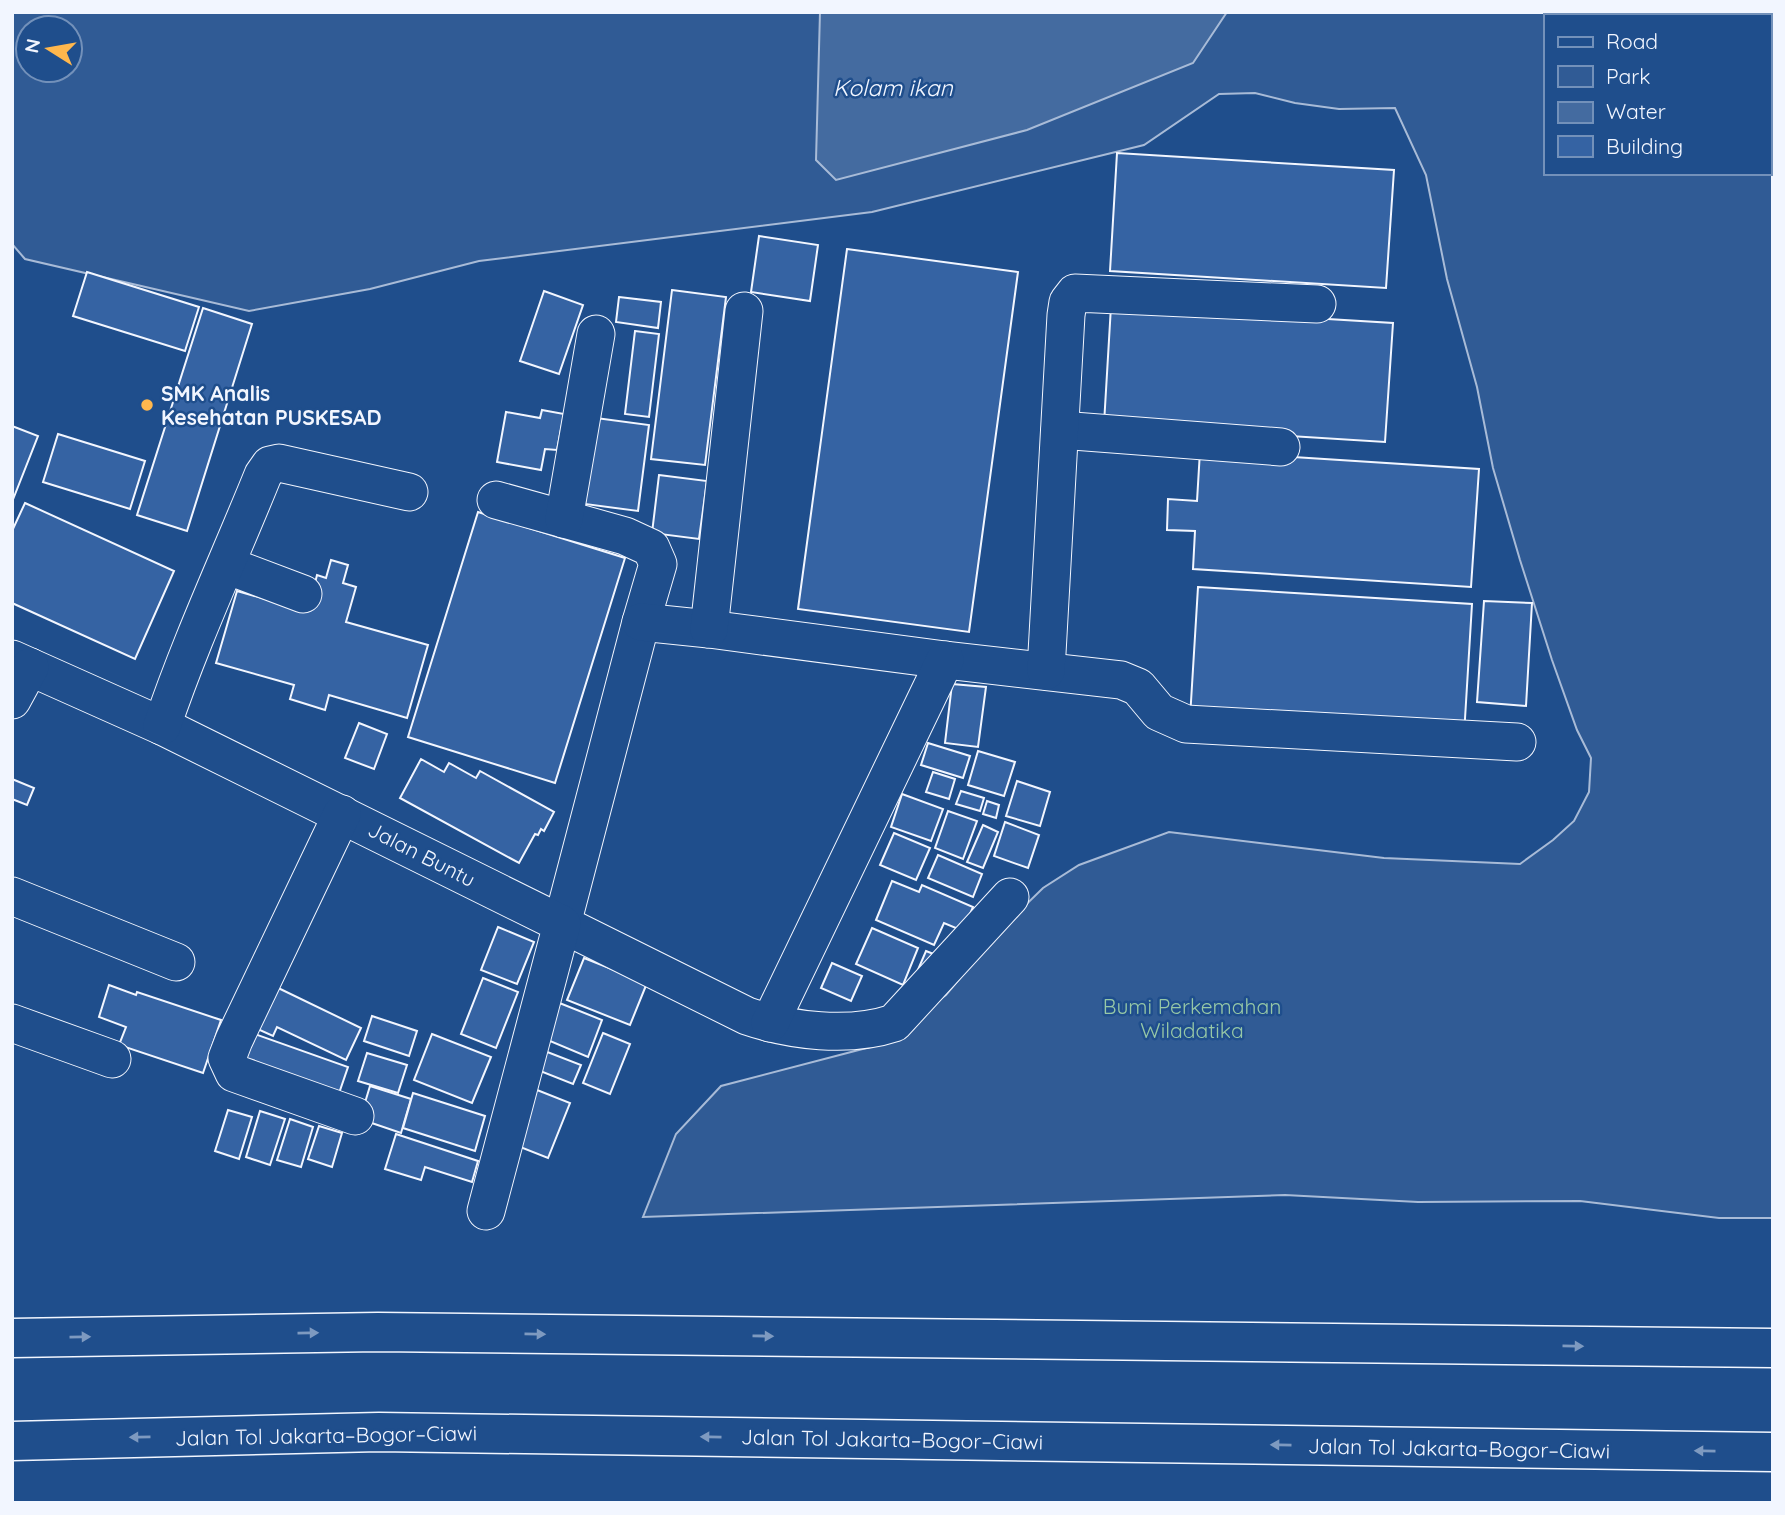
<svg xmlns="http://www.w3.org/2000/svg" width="1785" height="1515" font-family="Quicksand,sans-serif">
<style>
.green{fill:#305b95;stroke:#a8bbd7;stroke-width:2;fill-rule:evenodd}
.water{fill:#446ba0;stroke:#a8bbd7;stroke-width:2}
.building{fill:#3563a3;stroke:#f2f6ff;stroke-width:2}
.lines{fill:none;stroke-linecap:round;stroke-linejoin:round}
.minor-casing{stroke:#f2f6ff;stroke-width:39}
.highway-casing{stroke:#f2f6ff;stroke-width:41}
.minor{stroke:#1f4e8c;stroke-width:37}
.highway{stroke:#1f4e8c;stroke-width:38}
.oneway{fill:#7e9ac0}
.poi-dot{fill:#ffb74d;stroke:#1f4e8c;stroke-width:2.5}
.labels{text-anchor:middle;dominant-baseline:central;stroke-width:5;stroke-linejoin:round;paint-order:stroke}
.poi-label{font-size:21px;font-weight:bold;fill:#f2f6ff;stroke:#1f4e8c;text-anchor:start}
.street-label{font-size:21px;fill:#f2f6ff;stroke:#1f4e8c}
.park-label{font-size:21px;fill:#97c8a6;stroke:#1f4e8c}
.water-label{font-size:23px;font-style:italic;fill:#f2f6ff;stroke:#1f4e8c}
</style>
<rect width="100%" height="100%" fill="#1f4e8c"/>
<path class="green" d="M12 12H1773V1218H1719L1580 1201 1418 1202 1285 1195 643 1217 676 1134 721 1086 874 1046 946 995 999 931 1043 888 1079 865 1169 832 1384 858 1520 864 1553 840 1574 821 1589 792 1591 758 1577 730 1552 660 1520 560 1493 468 1477 387 1447 279 1426 175 1395 108 1339 109 1295 103 1255 93 1219 94 1144 145 872 212 479 261 370 289 249 311 25 259 12 244ZM1545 16H1769V173H1545ZM28 28H70V70H28Z"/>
<polygon class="water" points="820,12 1227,12 1193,63 1027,130 836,180 816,160"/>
<g class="building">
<polygon points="1117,153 1394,170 1386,288 1110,271"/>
<polygon points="759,236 818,245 810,301 751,292"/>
<polygon points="847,249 1018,272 969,632 798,609"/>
<polygon points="87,272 199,307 185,351 73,316"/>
<polygon points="672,290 726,297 705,465 651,459"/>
<polygon points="544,291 583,305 559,374 520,361"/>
<polygon points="619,297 661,302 658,328 616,322"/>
<polygon points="1111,306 1393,323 1385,442 1104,424"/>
<polygon points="203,308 252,324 187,531 137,515"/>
<polygon points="635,331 659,334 649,417 625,414"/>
<polygon points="542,410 564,414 557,450 545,449 541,470 497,462 506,412 540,418"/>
<polygon points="596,418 649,425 638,511 585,504"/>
<polygon points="12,426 38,436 12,502"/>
<polygon points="58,434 145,461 130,509 43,482"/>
<polygon points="1200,451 1479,469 1471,587 1193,569 1195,531 1167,530 1168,499 1197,501"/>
<polygon points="659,475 707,481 699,539 652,533"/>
<polygon points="25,503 174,571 135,659 12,603 12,531"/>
<polygon points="478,512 625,558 555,783 408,737"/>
<polygon points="331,560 348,565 343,583 356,587 346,622 428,645 407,718 329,695 325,710 290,699 294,685 216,663 237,591 308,611 317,575 326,578"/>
<polygon points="1198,587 1472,604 1464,735 1190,718"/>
<polygon points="1484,601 1532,603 1526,706 1477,702"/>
<polygon points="952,684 986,687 978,747 945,743"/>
<polygon points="359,723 387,734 374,769 345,758"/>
<polygon points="928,743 970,756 963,778 921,765"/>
<polygon points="978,751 1015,762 1004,796 968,785"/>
<polygon points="421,759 444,772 449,763 476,778 480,771 554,812 544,831 541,829 538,835 535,834 519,863 400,798"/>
<polygon points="933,772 955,779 949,799 926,792"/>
<polygon points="12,779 34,788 27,805 12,799"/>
<polygon points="1017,781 1050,792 1040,826 1006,816"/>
<polygon points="961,791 984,798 980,811 956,804"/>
<polygon points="902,794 943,809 931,841 891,827"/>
<polygon points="987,801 999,805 996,818 983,814"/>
<polygon points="948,811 977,821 963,859 935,848"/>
<polygon points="1005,822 1039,835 1028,868 994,856"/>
<polygon points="983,825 998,832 983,868 967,862"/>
<polygon points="894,833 930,848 916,880 880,865"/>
<polygon points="938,855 982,874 973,897 928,878"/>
<polygon points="892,881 919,892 922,885 973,907 963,931 944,923 934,945 876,920"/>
<polygon points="498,927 534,942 517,984 481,970"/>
<polygon points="872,928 918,948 903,985 856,964"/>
<polygon points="926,951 941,957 917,972"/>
<polygon points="584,958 647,983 630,1025 567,1000"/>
<polygon points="832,963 862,976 851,1001 821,988"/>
<polygon points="483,978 518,992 496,1048 461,1034"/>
<polygon points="109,985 136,995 137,992 221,1020 203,1073 119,1045 126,1027 99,1017"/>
<polygon points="272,985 361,1028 346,1060 277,1027 273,1036 249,1025"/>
<polygon points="552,1000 602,1020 588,1057 538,1036"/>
<polygon points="372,1016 417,1031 409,1056 364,1041"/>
<polygon points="249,1032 348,1067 336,1102 237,1067"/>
<polygon points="603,1033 630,1044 610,1094 583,1083"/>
<polygon points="432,1034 491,1057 472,1103 414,1080"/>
<polygon points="537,1048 581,1065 573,1084 530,1067"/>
<polygon points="367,1053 407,1065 398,1093 358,1081"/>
<polygon points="370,1086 411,1099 401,1133 360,1119"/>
<polygon points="532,1088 570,1103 548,1158 510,1143"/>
<polygon points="413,1093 485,1116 475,1151 403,1128"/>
<polygon points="228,1110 252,1117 239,1159 215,1151"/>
<polygon points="260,1111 285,1119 270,1165 246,1157"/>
<polygon points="290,1119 313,1127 301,1167 277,1160"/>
<polygon points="319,1126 342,1133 332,1167 308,1159"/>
<polygon points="396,1134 478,1161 472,1182 425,1167 421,1180 385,1169"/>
</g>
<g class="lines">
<g class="minor-casing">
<g id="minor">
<polyline points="1060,430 1281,447"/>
<path d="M496 500 625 536 651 548 658 564 641 622 562 924 747 1016C791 1031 849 1038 894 1023L1010 897"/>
<polyline points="564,519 596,334"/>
<polyline points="226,565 303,594"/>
<polyline points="641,622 709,629 945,660 1121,680 1138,687 1159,712 1186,724 1517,742"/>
<polyline points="709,629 744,311"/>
<polyline points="12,659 162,726 562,924 486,1211"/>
<polyline points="1046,671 1066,315 1068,302 1075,293 1317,304"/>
<polyline points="12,700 30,667"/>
<path d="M162 726C191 640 229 559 263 475L270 465 279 463 409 492"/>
<polyline points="342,814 234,1040 227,1058 234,1073 355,1116"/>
<polyline points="12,896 176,962"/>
<polyline points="12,1023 112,1059"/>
<polyline points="770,1023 945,660"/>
</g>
</g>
<g class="highway-casing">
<g id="highway">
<polyline points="12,1338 378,1332 1773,1348"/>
<polyline points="12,1441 379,1432 1773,1452"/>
</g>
</g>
<use href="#minor" class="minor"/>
<use href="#highway" class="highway"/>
</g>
<defs><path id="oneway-solid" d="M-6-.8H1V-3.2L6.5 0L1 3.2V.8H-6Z" transform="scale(1.75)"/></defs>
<g class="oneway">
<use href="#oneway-solid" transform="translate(308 1333) rotate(-1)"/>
<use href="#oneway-solid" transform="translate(535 1334) rotate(1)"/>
<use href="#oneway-solid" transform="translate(763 1336) rotate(1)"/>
<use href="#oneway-solid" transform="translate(80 1337) rotate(-1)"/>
<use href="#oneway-solid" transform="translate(1573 1346) rotate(1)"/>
<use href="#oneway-solid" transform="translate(140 1437) rotate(179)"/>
<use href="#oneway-solid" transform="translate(711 1437) rotate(-179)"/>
<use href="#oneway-solid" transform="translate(1281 1445) rotate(-179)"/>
<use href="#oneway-solid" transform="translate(1705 1451) rotate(-179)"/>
</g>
<circle class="poi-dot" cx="147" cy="405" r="7"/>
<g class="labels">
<g class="poi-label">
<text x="161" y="393">SMK Analis<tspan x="161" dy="24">Kesehatan PUSKESAD</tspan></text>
</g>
<g class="street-label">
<text transform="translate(422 854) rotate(27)">Jalan Buntu</text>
<text transform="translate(326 1435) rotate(-1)">Jalan Tol Jakarta–Bogor–Ciawi</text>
<text transform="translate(892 1439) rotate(1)">Jalan Tol Jakarta–Bogor–Ciawi</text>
<text transform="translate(1459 1448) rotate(1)">Jalan Tol Jakarta–Bogor–Ciawi</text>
</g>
<g class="park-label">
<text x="1192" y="1006">Bumi Perkemahan<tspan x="1192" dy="24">Wiladatika</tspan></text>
</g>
<g class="water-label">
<text x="893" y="87">Kolam ikan</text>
</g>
</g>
<rect width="1785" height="1515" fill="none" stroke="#f2f6ff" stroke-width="28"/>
<rect x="1544" y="14" width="228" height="161" fill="#1f4e8c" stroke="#7391ba" stroke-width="2"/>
<rect x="1558" y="37" width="35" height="10" fill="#1f4e8c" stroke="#7391ba" stroke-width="2"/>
<text x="1606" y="49" font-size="21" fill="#f2f6ff">Road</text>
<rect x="1558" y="66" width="35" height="21" fill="#305b95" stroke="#7391ba" stroke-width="2"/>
<text x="1606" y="84" font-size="21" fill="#f2f6ff">Park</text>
<rect x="1558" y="102" width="35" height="21" fill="#446ba0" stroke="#7391ba" stroke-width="2"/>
<text x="1606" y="119" font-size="21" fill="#f2f6ff">Water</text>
<rect x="1558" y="136" width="35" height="21" fill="#3563a3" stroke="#7391ba" stroke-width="2"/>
<text x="1606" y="154" font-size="21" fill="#f2f6ff">Building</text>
<g transform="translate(49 49) rotate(281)"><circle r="33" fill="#1f4e8c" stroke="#7391ba" stroke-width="2"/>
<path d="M0-5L12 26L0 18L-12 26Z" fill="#ffb74d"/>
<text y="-10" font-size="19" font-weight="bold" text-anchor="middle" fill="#f2f6ff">N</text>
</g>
</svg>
